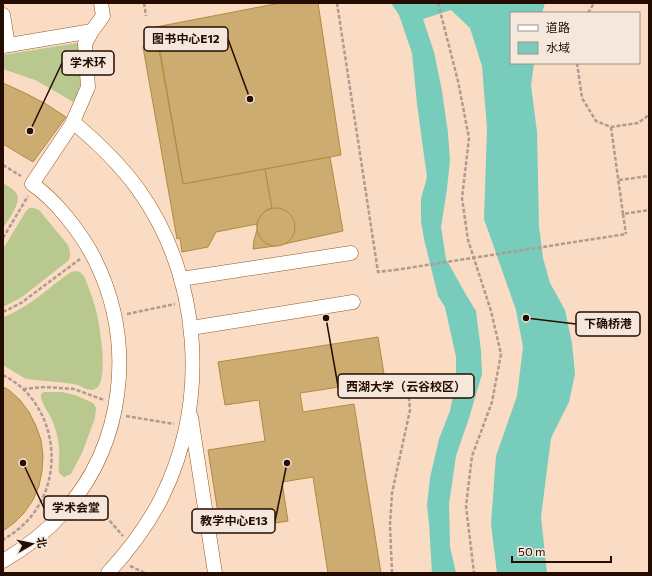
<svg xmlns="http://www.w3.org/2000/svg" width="652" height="576" font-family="Commissioner,'Noto Sans SC',sans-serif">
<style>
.built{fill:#fadbc3;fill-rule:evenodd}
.grass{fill:#b8c88f}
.water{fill:#77ccbc}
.building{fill:#cdac71;stroke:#b38a3d}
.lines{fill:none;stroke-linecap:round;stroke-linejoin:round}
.minor-casing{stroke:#94591d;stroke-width:15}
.path{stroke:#ad9c90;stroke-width:2.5;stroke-dasharray:4 2;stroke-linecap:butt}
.minor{stroke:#fff;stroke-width:14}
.path-bridge{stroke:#ad9c90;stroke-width:2.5;stroke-dasharray:4 2;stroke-linecap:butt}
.leader{fill:none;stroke:#240d00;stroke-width:1.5}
.callout-dot{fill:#240d00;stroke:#f5e7dc;stroke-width:1.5}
.callout{fill:#f5e7dc;stroke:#240d00;stroke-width:1.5}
.callout-label{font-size:12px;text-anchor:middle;font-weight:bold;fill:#240d00}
</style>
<rect width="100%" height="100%" fill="#f5e7dc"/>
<path class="built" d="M3 3H649V573H3ZM511 13H639V63H511Z"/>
<g class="grass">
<polygon points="77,43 79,44 83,75 75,103 53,90 35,80 3,69 3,55"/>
<path d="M3 183C7 186 14 189 16 193 23 201 8 220 3 228Z"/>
<path d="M29 208H34L39 210 68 245C70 251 71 254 69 260L22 297 3 307V249L26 211Z"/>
<path d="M76 271 80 272 84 276C89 289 94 301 97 314 100 329 108 375 98 387 96 388 95 389 93 390L86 389 78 385 67 383 26 379 11 370 3 365V317C29 308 49 287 71 272Z"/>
<path d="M44 392H62L75 395 91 402 94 404 96 408 95 418 82 453 71 474 64 477 59 473C58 464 60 456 59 447 58 438 56 429 52 420 49 412 40 403 41 394Z"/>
</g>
<polygon class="water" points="391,3 545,3 542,13 511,13 511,63 534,63 531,85 537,132 539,226 543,258 550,283 565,310 572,343 575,374 569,402 551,438 541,517 547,573 497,573 491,524 496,456 517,396 523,347 516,310 484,219 487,129 482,66 470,28 451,10 423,19 434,52 442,91 448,133 450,160 447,189 441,227 446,259 465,293 476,311 481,351 482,374 469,418 456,456 449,504 450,547 456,573 432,573 429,523 427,505 430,478 439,439 450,411 456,381 456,357 445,307 438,296 424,239 421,221 421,199 427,177 417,104 412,53 399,15"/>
<g class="building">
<polygon points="280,3 318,3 341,155 183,184 156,27"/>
<polygon points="158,44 183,184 265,169 272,208 267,210 262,214 259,219 257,224 216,232 208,247 182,252 180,238 177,239 143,47"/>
<polygon points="3,83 25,93 46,104 66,117 33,162 3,144"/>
<polygon points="330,157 343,231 275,246 253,249 254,240 257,230 257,224 259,219 262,214 267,210 272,208 265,169"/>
<circle cx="276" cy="227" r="19"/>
<polygon points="378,337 385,380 300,393 303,412 354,404 381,573 328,573 313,477 282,482 288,521 221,532 208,450 265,441 259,400 225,405 218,362"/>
<polygon points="3,387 9,390 20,400 29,412 36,426 41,440 43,456 42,471 39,486 33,500 24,513 14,523 3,531"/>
</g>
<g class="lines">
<g class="minor-casing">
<g id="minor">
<polyline points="3,15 8,45"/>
<polyline points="3,46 92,31"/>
<path d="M73 122C97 142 119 163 138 189 201 277 210 400 162 497 148 525 129 550 108 573"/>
<polyline points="181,279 351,253"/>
<polyline points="191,328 353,302"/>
<polyline points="191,417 215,573"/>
<path d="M3 561C25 548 45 533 62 514 125 445 136 343 95 260 82 234 56 200 32 184L72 124 88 87 85 44 92 31 103 16 101 3"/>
</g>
</g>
<g class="path">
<polyline points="144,3 146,16"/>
<polyline points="337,3 378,272 395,270"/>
<polyline points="438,3 458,81 469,138 462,198 468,240 491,311 501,354 492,402 472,456 466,506 474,573"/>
<polyline points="588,13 594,3"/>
<polyline points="577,63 582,98 596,121 611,127 638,123 649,115"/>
<polyline points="611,127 623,214 649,210"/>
<polyline points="3,165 21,176"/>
<polyline points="619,180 649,176"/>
<polyline points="623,214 626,234"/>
<polyline points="3,238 28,196"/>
<polyline points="3,312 21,303 80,259"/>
<polyline points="127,314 175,304"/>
<path d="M3 375C10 379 17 383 23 389 57 421 61 477 33 514 25 525 14 533 3 540"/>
<polyline points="23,389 45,387 74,389 104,400"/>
<polyline points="126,416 174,424"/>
<polyline points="90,498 123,536"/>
<polyline points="130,566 145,573"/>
<polyline points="392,573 390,525 392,493 410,410 407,378"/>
</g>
<use href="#minor" class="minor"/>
<polyline class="path-bridge" points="395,270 626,234"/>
</g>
<path class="leader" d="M250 99L228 39M30 131L62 63M526 318L576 324M326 318L338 386M23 463L44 508M287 463L275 521"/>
<g class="callout-dot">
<circle cx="250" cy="99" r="4"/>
<circle cx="30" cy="131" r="4"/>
<circle cx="526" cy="318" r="4"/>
<circle cx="326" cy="318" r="4"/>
<circle cx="23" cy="463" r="4"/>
<circle cx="287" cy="463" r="4"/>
</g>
<g class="callout">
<rect x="144" y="27" width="84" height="24" rx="4"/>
<rect x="62" y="51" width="52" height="24" rx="4"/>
<rect x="576" y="312" width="64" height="24" rx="4"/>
<rect x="338" y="374" width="136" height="24" rx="4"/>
<rect x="44" y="496" width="64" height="24" rx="4"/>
<rect x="192" y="509" width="83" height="24" rx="4"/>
</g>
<g class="callout-label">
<text x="186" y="43">图书中心E12</text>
<text x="88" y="67">学术环</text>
<text x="608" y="328">下确桥港</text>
<text x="406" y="391">西湖大学（云谷校区）</text>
<text x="76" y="512">学术会堂</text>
<text x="234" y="525">教学中心E13</text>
</g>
<rect width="652" height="576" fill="none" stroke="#240d00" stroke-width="8"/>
<rect x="510" y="12" width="130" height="52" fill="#f5e7dc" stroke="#a19084"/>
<rect x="518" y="25" width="20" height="6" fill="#ffffff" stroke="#a19084"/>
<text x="546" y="32" font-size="12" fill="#240d00">道路</text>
<rect x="518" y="42" width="20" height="12" fill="#77ccbc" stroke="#a19084"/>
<text x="546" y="52" font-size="12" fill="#240d00">水域</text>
<g transform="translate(32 544) rotate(81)" stroke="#f5e7dc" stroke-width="3" paint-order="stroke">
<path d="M0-3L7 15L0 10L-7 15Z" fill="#240d00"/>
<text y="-6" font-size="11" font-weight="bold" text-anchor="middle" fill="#240d00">北</text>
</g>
<path d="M512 556v6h99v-6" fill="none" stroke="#240d00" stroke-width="2"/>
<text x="518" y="556" font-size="12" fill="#240d00" stroke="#f5e7dc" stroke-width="3" paint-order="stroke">50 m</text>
</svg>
